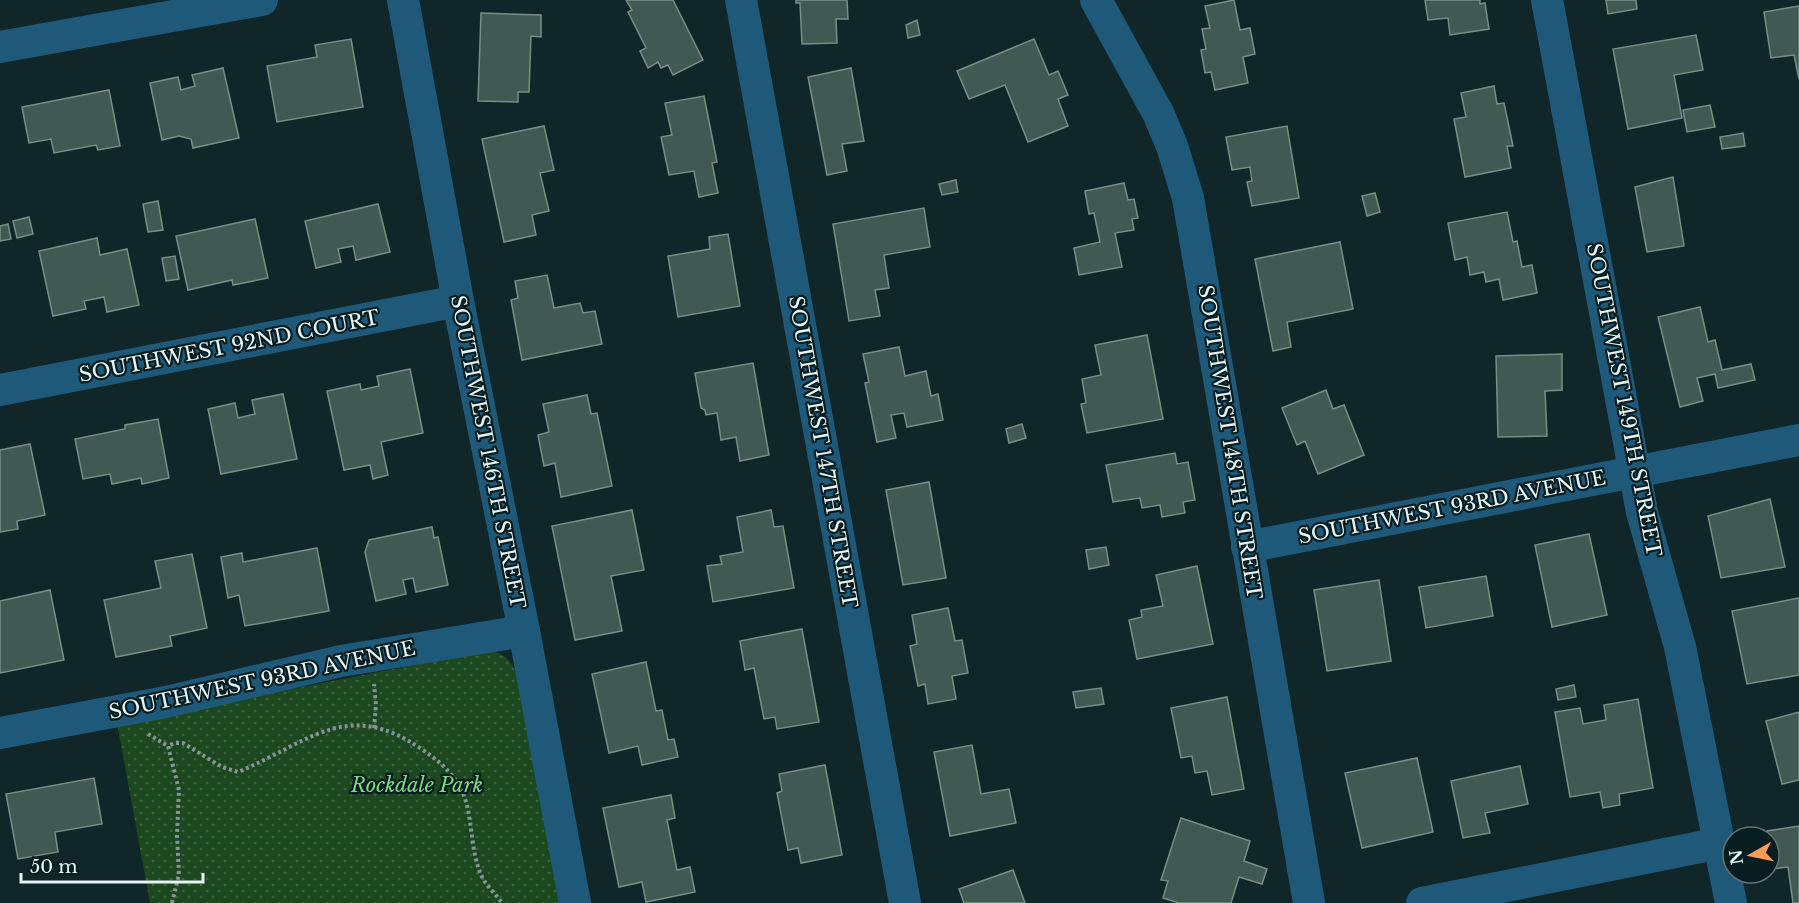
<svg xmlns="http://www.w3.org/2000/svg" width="1799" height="903" font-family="'Libre Baskerville',serif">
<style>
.park{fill:url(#park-dots)}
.building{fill:#425852;stroke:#778e87;stroke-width:1.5}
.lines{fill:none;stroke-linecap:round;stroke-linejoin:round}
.path{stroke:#849597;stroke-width:4;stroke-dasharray:3 3;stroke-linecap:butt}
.minor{stroke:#1e597a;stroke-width:32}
.labels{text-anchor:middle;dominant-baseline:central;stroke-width:4.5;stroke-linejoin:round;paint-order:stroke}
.street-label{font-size:20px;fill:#e7f4f5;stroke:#071d1f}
.park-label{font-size:20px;font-style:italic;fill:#7fd982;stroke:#071d1f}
</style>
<defs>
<pattern id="park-dots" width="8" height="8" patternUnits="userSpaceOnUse" patternTransform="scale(1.5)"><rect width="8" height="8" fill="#1b481e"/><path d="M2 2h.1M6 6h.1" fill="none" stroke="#3c633f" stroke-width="1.8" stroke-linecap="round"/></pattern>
</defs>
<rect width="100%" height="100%" fill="#112629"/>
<path class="park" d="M486 651C506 651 513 664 520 680L563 903H150L117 723Z"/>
<g class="building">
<polygon points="626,0 673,0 703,60 673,75 668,65 661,68 658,62 648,68 640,51 646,48 628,12 632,10"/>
<polygon points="796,0 847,0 848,19 836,19 837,43 802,44 800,3 796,3"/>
<polygon points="1234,0 1240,30 1250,28 1255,54 1243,57 1248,83 1215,90 1211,72 1205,73 1201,50 1206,49 1202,29 1210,28 1205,6"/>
<polygon points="1425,0 1480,0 1480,4 1485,3 1489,29 1450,35 1448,18 1428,20"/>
<polygon points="1606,0 1636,0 1637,9 1608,14"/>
<polygon points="1799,6 1799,79 1794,55 1771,58 1764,12"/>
<polygon points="481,13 541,15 541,37 531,36 529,92 518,92 518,102 478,101"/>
<polygon points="917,20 920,35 908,38 906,25"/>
<polygon points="1696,35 1703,70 1674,75 1682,118 1628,129 1613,49"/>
<polygon points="351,39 363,107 277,122 267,66 317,57 315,45"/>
<polygon points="1034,39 1049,75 1058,71 1068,95 1058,99 1068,126 1028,142 1005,85 969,99 957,71"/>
<polygon points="223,68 239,138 193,148 191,139 179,136 162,140 150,83 178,77 181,90 195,86 192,75"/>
<polygon points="851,68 864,141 842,144 847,171 827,175 808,77"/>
<polygon points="1494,86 1497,104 1504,103 1513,146 1507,146 1511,168 1465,177 1454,119 1466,117 1461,93"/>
<polygon points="109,90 120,146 98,150 96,145 54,153 51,139 29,143 22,107"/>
<polygon points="704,96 717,162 712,163 718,193 699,197 694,171 669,175 661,137 672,135 665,103"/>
<polygon points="1710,105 1715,127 1687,132 1683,110"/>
<polygon points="544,126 554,170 540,173 549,211 532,215 536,235 504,242 482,139"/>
<polygon points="1287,126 1299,198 1252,206 1247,182 1252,181 1250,167 1232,170 1226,137"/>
<polygon points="1743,133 1745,146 1722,149 1720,137"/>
<polygon points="1673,177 1684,246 1647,252 1635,187"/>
<polygon points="956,180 958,192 942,195 939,184"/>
<polygon points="1124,183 1128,200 1134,199 1138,218 1132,219 1134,230 1115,233 1122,267 1079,275 1074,248 1100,242 1094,213 1089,214 1085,191"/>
<polygon points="1375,193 1380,212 1367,216 1362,196"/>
<polygon points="158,201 163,230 148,232 143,204"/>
<polygon points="378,204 390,252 356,260 353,246 338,249 341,262 316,268 305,221"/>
<polygon points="924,208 930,247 884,255 889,288 875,290 880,316 849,321 833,224"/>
<polygon points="1507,212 1513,242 1517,241 1522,267 1532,265 1537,293 1503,300 1499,279 1486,282 1484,272 1470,275 1467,257 1455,260 1448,223"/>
<polygon points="29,217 33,234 17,238 13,221"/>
<polygon points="255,219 268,278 233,285 232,280 188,290 176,236"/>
<polygon points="8,224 11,239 0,241 0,226"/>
<polygon points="728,234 740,306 678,317 668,256 710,249 709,237"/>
<polygon points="97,238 100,255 127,249 139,305 107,312 104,297 84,301 86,309 53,316 39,251"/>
<polygon points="1340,242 1353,309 1287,322 1291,347 1273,351 1255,259"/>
<polygon points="175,256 179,279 166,281 162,258"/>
<polygon points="547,275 554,308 580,303 583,313 595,311 602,344 522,360 511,300 518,298 515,281"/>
<polygon points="1700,307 1708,342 1715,340 1722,370 1751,364 1755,380 1718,388 1715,374 1697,378 1703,401 1680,407 1658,317"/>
<polygon points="1147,335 1163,419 1087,433 1081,404 1086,403 1082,379 1101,375 1095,345"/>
<polygon points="899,347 905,376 926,371 931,396 938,394 943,420 907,427 904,413 891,415 896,438 877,442 865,383 869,382 863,354"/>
<polygon points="1562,354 1562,390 1545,391 1547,436 1498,437 1496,356"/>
<polygon points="753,363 769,455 740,461 736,437 721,440 717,413 706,415 705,410 701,408 695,373"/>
<polygon points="410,369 423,433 381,442 388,475 373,479 370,465 344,470 327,391 360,384 361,390 379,386 377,376"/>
<polygon points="1326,390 1333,409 1344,405 1364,455 1318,474 1305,441 1297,445 1282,408"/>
<polygon points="283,394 297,459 221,474 208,409 235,403 238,418 255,414 252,400"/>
<polygon points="587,395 591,414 597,413 612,486 561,497 555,463 544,466 538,435 549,432 543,404"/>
<polygon points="158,419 169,478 142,484 141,478 112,484 110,474 83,479 75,439 125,429 125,425"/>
<polygon points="1022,424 1026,438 1009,443 1006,429"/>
<polygon points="30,444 45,515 17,521 18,529 0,532 0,450"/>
<polygon points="1175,453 1177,464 1188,462 1195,500 1183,502 1185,513 1162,517 1160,505 1142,508 1140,498 1113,502 1106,465"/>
<polygon points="929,482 946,578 903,585 886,490"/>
<polygon points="1770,499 1785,567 1721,578 1708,516"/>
<polygon points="632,510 644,570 611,576 622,631 575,640 552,526"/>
<polygon points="771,510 774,527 783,526 794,588 713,602 707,566 722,564 720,556 743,552 737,517"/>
<polygon points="432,527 434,538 438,537 448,585 416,592 413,578 403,580 406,594 376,601 365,552 369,540"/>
<polygon points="1589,534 1607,615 1552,627 1535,545"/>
<polygon points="1106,547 1109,565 1089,569 1086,550"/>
<polygon points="317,548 329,611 245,626 239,595 228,598 221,557 242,553 243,562"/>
<polygon points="192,554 207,628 170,636 172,646 116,657 104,600 161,588 155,561"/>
<polygon points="1197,566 1213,644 1137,659 1129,620 1142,617 1141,610 1163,606 1156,575"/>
<polygon points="1486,576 1493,616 1426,628 1419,587"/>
<polygon points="1379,580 1391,661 1327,671 1314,590"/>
<polygon points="50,590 64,660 0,673 0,601"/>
<polygon points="1799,598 1799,675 1747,684 1732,611"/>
<polygon points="948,608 955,641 962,640 968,673 952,676 956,699 928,704 925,684 918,686 910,646 917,644 912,615"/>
<polygon points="802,629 819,722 777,729 775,717 764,719 754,668 745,670 740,641"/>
<polygon points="646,662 656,711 662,710 668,740 674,739 678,757 642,765 638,746 609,753 592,674"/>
<polygon points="1574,685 1576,697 1558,700 1556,689"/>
<polygon points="1101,688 1104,704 1076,708 1073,692"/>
<polygon points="1227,697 1244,789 1212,795 1207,771 1195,773 1192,756 1181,758 1171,708"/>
<polygon points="1638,699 1653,788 1619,794 1620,805 1603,808 1600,792 1570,797 1555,712 1580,708 1583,724 1606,720 1604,705"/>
<polygon points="1799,712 1799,780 1782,784 1766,721"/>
<polygon points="972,745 981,794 1009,789 1016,823 950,836 934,752"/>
<polygon points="1417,758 1433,832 1362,848 1345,773"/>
<polygon points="825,765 842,855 801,863 798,848 788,850 777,793 782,791 779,774"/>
<polygon points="1520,766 1528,804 1485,813 1490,833 1463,838 1451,781"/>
<polygon points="94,778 102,824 55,832 58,852 18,859 6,794"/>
<polygon points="671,795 675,818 667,820 677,870 690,867 695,892 646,902 642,882 619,887 603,808"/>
<polygon points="1181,818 1250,841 1244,861 1267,869 1262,884 1239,877 1231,903 1179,903 1163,898 1168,881 1161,880"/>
<polygon points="1799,826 1799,903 1793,903 1788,867 1773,869 1767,831"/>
<polygon points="1013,870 1025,903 964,903 959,889"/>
</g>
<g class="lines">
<g class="path">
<polyline points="374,728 376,705 374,684"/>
<polyline points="148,734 168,746"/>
<path d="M172 903 179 874 177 835 179 790 168 746 174 743H183L222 767 238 772C310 742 347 697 423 750 442 763 460 779 466 802 473 825 471 861 485 882 490 889 497 896 502 903"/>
</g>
<g class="minor">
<polyline points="403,0 458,301 524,631 575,903"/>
<polyline points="741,0 905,903"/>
<polyline points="1096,0 1158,113 1172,146 1188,198 1309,903"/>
<polyline points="1547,0 1642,512 1680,647 1731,903"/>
<polyline points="0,47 262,0"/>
<polyline points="0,390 458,301"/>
<polyline points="1247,547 1799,440"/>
<polyline points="0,733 166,702 341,661 524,631"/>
<polyline points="1422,903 1720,843"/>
</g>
</g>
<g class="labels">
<g class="street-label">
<text transform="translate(229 346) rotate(-11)">SOUTHWEST 92ND COURT</text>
<text transform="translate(1624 400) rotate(79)">SOUTHWEST 149TH STREET</text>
<text transform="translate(1230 442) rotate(81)">SOUTHWEST 148TH STREET</text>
<text transform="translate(488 452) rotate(79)">SOUTHWEST 146TH STREET</text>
<text transform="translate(823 452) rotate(80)">SOUTHWEST 147TH STREET</text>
<text transform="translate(1452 507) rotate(-11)">SOUTHWEST 93RD AVENUE</text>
<text transform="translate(262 680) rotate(-12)">SOUTHWEST 93RD AVENUE</text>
</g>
<g class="park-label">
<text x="417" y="785">Rockdale Park</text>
</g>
</g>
<g transform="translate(1751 855) rotate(261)"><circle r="28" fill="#071d1f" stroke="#617375" stroke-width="1.5"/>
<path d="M0-4.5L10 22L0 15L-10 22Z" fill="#fe9b59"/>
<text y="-9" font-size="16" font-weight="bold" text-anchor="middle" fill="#e7f4f5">N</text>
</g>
<path d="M21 873v9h182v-9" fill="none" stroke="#e7f4f5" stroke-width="3"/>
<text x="30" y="873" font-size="18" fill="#e7f4f5" stroke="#071d1f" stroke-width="4.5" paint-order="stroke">50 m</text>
</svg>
